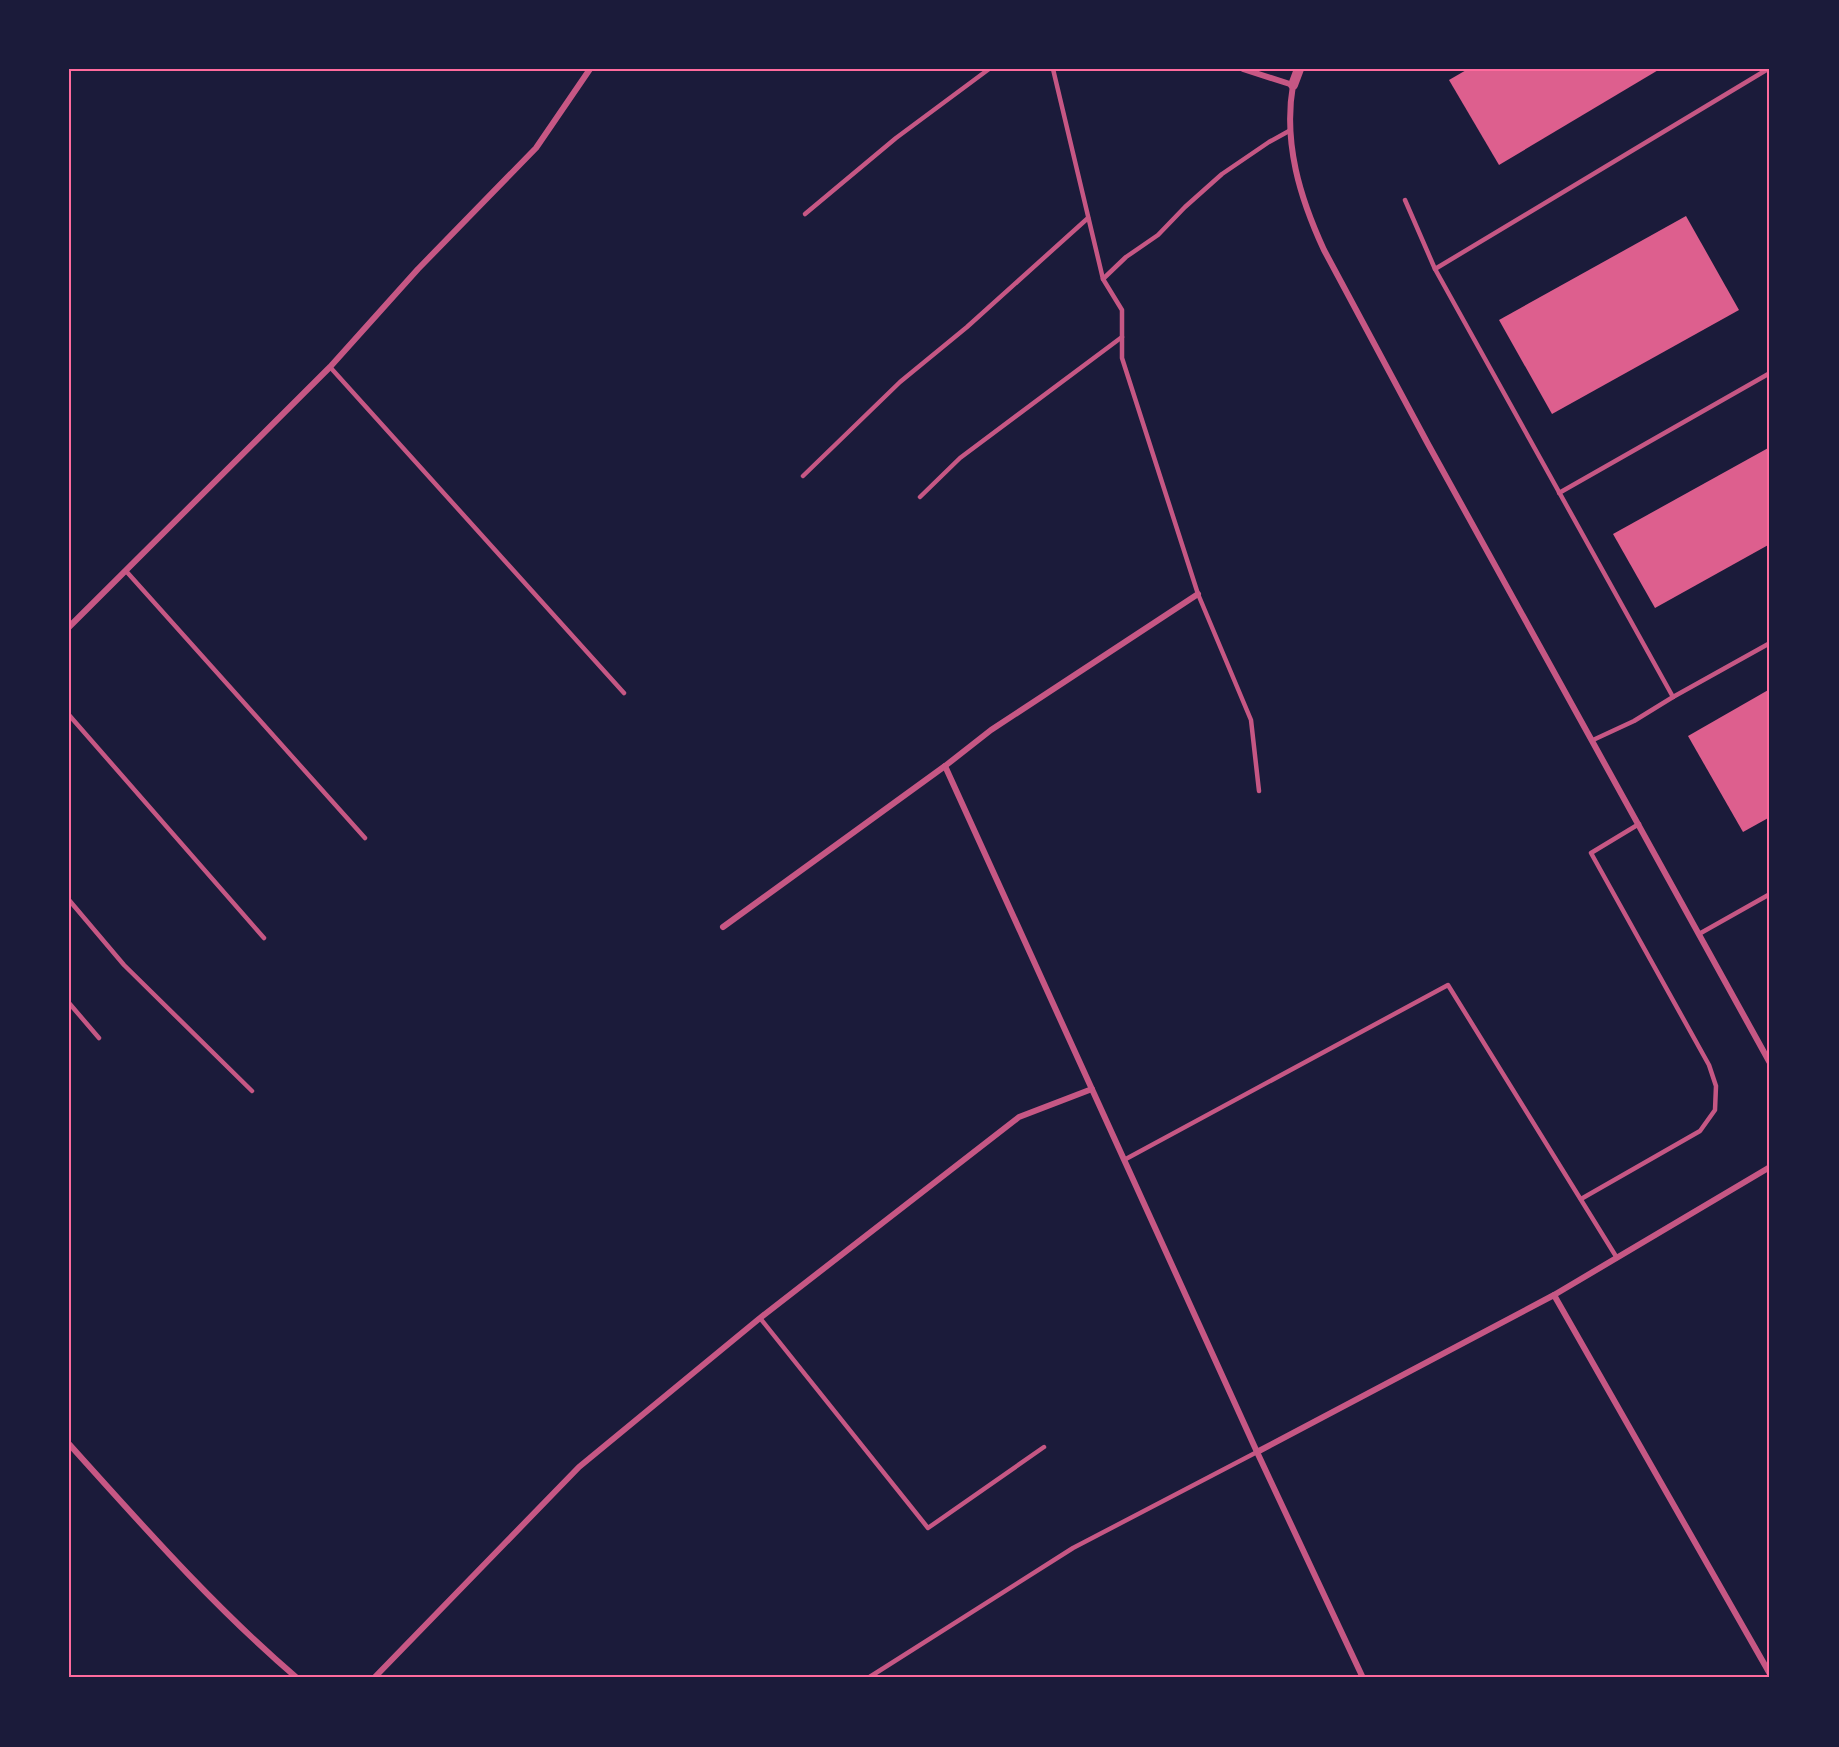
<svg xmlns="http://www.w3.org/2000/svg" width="1839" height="1747" font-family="'Fira Sans Condensed',sans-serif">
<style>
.building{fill:#dd5f8e}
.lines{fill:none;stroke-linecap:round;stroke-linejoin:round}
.service{stroke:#c65784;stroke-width:4.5}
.minor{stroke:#c65784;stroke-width:6}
.tertiary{stroke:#c65784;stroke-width:10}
.neatline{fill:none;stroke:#ff6b9d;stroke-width:2}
</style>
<rect width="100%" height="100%" fill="#1b1b3a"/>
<g class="building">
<polygon points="1468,69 1660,69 1499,165 1449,80"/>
<polygon points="1686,216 1739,310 1552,414 1499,320"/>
<polygon points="1770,447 1770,544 1655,608 1613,534"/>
<polygon points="1770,689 1770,817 1743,832 1688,736"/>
</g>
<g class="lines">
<g class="service">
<polyline points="1053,69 1103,279"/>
<polyline points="1405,200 1435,269"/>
<polyline points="805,214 896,138 989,69"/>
<polyline points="330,367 624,693"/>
<polyline points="803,476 900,382 967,327 1088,218"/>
<polyline points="1559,493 1770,373"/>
<polyline points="920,497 960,458 1122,337"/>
<polyline points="126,571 365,838"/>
<polyline points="1673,697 1770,643"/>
<polyline points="69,715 264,938"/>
<polyline points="1593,740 1634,721 1673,697 1435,269 1768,69"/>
<polyline points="1259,791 1251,720 1198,594 1122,358 1122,310 1103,279 1126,257 1158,235 1185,207 1222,174 1269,142 1289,131"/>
<polyline points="69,900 124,965 252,1091"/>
<polyline points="1699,934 1770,894"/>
<polyline points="69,1003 99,1038"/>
<polyline points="1124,1160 1448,985 1617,1258"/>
<polyline points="1581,1199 1700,1131 1715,1110 1716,1086 1709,1065 1591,853 1639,824"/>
<polyline points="760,1318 928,1528 1044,1447"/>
<polyline points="868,1678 1073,1548 1257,1452"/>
</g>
<g class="minor">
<path d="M1243 69 1293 85C1283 143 1300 198 1324 250L1428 444 1770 1063"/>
<polyline points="69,627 330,367 418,269 536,148 590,69"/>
<polyline points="945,766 1257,1452 1363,1678"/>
<polyline points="723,927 945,766 991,730 1198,594"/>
<polyline points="1554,1295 1770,1674"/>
<path d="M69 1444C142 1525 214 1607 297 1678"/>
<polyline points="1257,1452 1554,1295 1770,1167"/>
<polyline points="374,1678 579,1467 760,1318 1019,1117 1092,1089"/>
</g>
<polyline class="tertiary" points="1293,85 1299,69"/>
</g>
<rect width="1839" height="1747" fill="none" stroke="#1b1b3a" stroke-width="141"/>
<rect x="70" y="70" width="1698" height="1606" class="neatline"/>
</svg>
